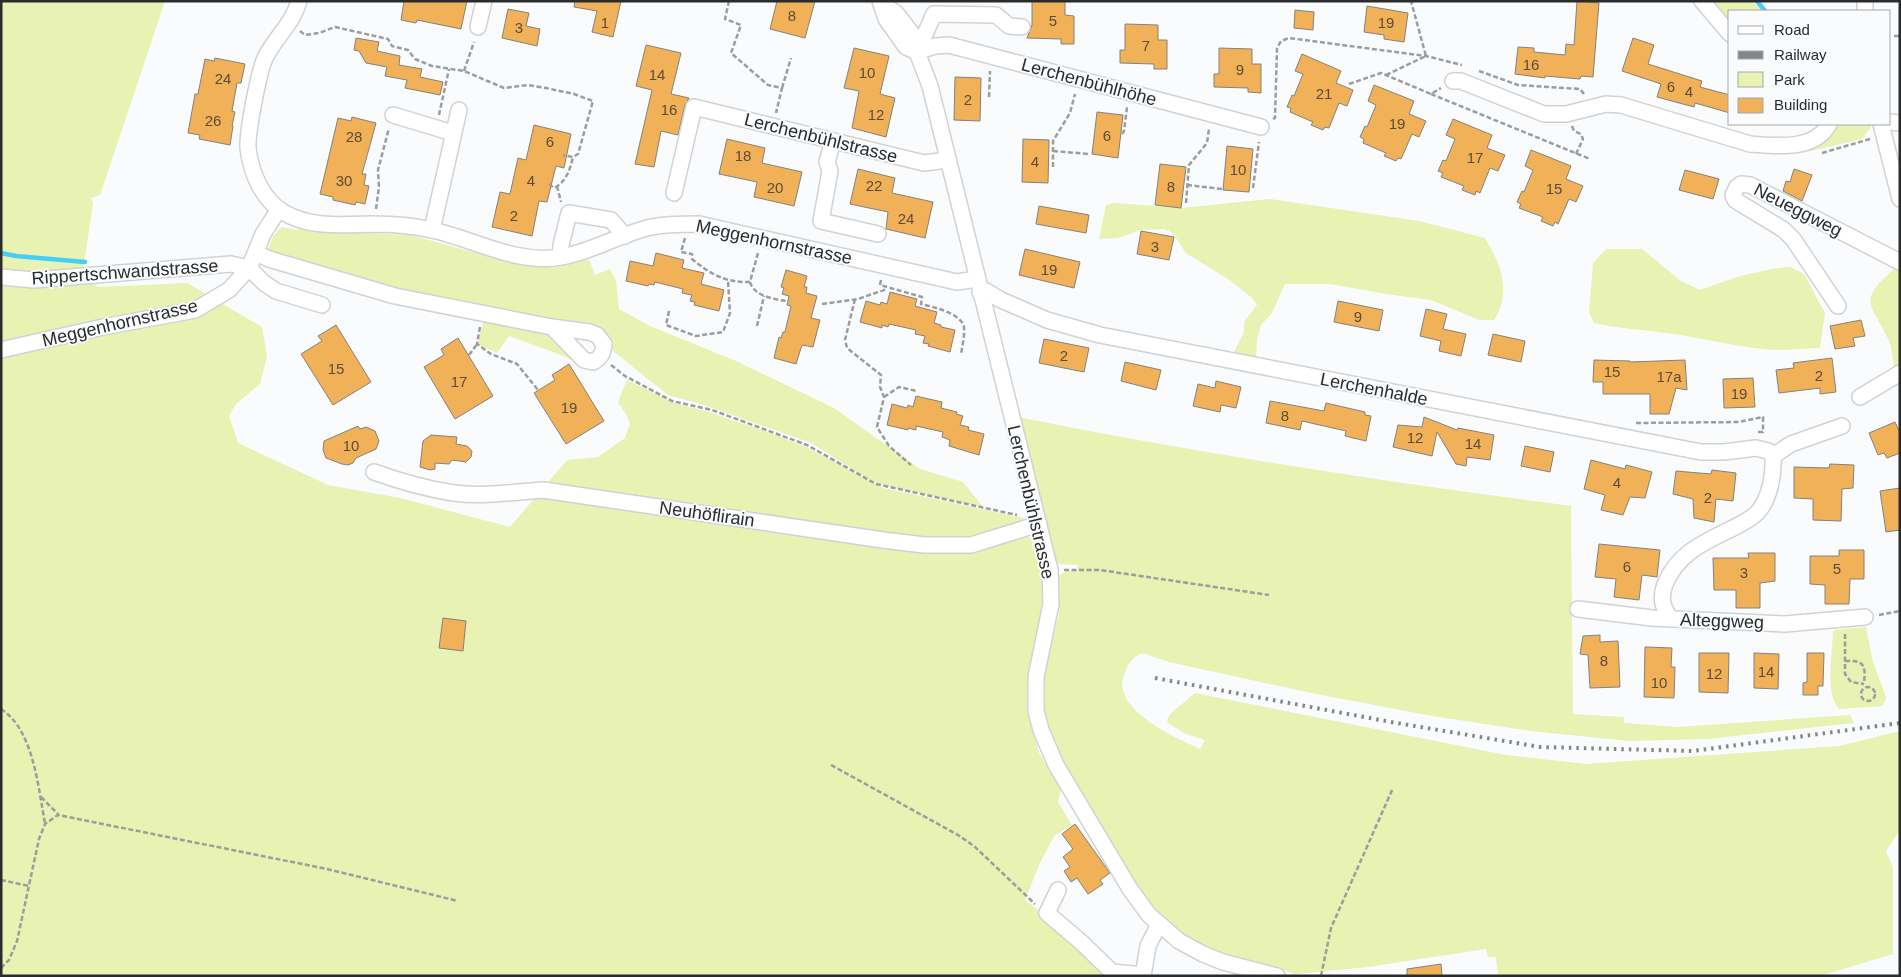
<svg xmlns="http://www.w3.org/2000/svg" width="1901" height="977" font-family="Helvetica,sans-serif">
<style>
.green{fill:#e7f2b3}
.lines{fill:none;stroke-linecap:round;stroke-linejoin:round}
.stream{stroke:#46cef8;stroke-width:4.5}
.building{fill:#f0b158;stroke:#83827f}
.minor-casing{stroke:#d0d2d4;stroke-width:18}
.path{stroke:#9b9d9e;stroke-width:2.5;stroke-dasharray:5 2.5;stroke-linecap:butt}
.minor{stroke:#fff;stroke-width:15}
.rail{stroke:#848687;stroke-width:4;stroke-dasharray:2.5 5;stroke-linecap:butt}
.labels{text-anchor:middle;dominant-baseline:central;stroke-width:4;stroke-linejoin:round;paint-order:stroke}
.number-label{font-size:15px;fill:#5c4c37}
.street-label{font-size:18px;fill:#2a2b2c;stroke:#f9fbfd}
</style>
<rect width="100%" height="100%" fill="#f9fbfd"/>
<g class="green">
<polygon points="1,1 165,1 100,195 91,198 93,204 82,277 99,287 187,283 262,327 267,357 260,384 236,404 229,416 238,443 328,485 400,498 510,527 567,460 598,457 625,438 630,424 627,416 618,402 627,380 674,403 709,412 773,434 808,448 883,488 1024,518 1023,522 1016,527 961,541 931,543 860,534 861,540 924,550 959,549 1026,537 1031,538 1040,569 1044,606 1041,624 1028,674 1028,709 1039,753 1061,790 1058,802 1072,825 1054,836 1039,865 1025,900 1058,925 1111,976 1,976"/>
<polygon points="1708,1 1752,1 1762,11 1730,11 1730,27"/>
<polygon points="1840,124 1871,124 1871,127 1862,139 1807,152 1805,148 1826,140"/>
<path d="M1270 199 1419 221 1485 238C1501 265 1512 292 1494 320H1479L1431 300 1386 294 1330 284H1285L1272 313 1261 325 1257 339 1256 360 1233 354 1244 332V322L1257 305 1252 298 1231 281 1186 253 1176 238 1171 232 1164 229 1140 230 1118 238 1099 239 1106 205 1115 203 1181 208Z"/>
<path d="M282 227 297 230 299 227 313 230 410 235 520 265C546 268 565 266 589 259L595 275 610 269 616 281 619 309 650 326 736 361 834 408 920 469 963 482 983 507 883 485 870 480 811 443 704 405 668 395 608 347 604 336 396 293 267 252 273 236Z"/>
<path d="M1606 249H1642L1681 281 1700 290 1737 277 1771 269 1791 267 1804 274 1825 313 1820 348C1806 348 1792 350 1778 350 1743 349 1709 339 1674 334 1647 330 1621 329 1594 323L1589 313 1593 263Z"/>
<path d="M1895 268 1900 271V369L1896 372C1892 362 1893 351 1889 341 1871 301 1856 303 1895 268Z"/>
<polygon points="484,318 548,330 590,367 591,370 564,356 509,336 497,353 478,344"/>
<path d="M1018 417C1202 454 1386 482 1571 506L1573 714 1624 717V723L1678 727 1850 715 1854 723 1708 739 1629 741 1531 731 1432 716 1311 693 1169 662 1142 653C1132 658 1129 662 1125 672 1108 708 1174 737 1200 749L1205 740 1186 734 1168 723 1167 720 1170 714 1195 693 1506 755 1586 764 1839 746 1900 731V830L1886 851 1893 868V954L1820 976H1498L1496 957H1488L1486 949 1368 967 1296 974 1208 949 1186 937 1154 909 1135 883 1062 762 1051 737 1044 708V689L1045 671 1059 614 1060 593 1058 576 1067 571 1078 570 1077 565 1059 564 1056 562Z"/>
<path d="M1866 627 1873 662 1886 697 1885 701 1882 706 1839 709C1824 690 1833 654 1833 630Z"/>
</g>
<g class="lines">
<g class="stream">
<polyline points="1757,1 1765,11"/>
<polyline points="1,253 16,256 85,262"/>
</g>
</g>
<g class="building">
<polygon points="404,1 467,1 461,29 417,20 416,23 401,20"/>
<polygon points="575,1 621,1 613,37 592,32 597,11 574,7"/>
<polygon points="777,1 815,1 805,38 770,29"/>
<polygon points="1032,1 1065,1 1065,15 1074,16 1074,44 1061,44 1061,39 1027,38 1032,25"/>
<polygon points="1577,1 1599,3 1593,77 1581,76 1580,79 1545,76 1545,78 1515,74 1518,47 1534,48 1534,52 1565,55 1566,44 1574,45"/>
<polygon points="1367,6 1408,13 1404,42 1384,39 1384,35 1364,32"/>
<polygon points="508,9 529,13 526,26 540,29 537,46 502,38"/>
<polygon points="1295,10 1314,12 1313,30 1294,28"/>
<polygon points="1125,24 1158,25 1158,40 1167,40 1167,69 1154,69 1154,64 1120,63 1120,50 1125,50"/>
<polygon points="356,38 379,42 377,51 400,56 399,65 422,69 420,77 443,82 440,95 405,88 407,80 385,76 387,67 366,63 359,51 354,50"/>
<polygon points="1633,38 1654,45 1648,64 1702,81 1700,87 1730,95 1730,113 1695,103 1694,107 1657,97 1661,84 1622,71"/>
<polygon points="646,45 681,53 671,94 689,98 685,105 678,135 661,131 654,167 635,164 652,90 636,86"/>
<polygon points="854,48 889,56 880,94 895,98 886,137 852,128 859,91 844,88"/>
<polygon points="1219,48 1252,49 1252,64 1261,64 1261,93 1248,92 1248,88 1214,87 1214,74 1219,74"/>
<polygon points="1302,54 1341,71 1336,83 1353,90 1347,106 1339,103 1329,128 1325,127 1323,130 1311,125 1313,122 1290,112 1291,108 1287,107 1292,95 1294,96 1303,74 1295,71"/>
<polygon points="215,58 245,64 241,83 237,83 232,111 235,112 232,126 233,126 230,145 199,139 200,135 188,133 195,94 198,94 205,59 214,61"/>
<polygon points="955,77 981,78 980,121 954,120"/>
<polygon points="1374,85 1414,101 1409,114 1426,121 1419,137 1412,134 1401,159 1398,158 1396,161 1384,156 1386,153 1363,143 1364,139 1360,137 1365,126 1367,127 1376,105 1368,101"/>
<polygon points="1097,112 1123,115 1118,158 1092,154"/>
<polygon points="352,117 376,123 362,174 366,174 364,185 369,186 365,204 356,202 355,205 333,200 333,197 320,194 338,118 351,121"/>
<polygon points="1453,119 1492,135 1487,148 1505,155 1498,171 1490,168 1480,193 1476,191 1475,195 1462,190 1464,186 1441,177 1443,173 1438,171 1443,160 1446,161 1455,139 1446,135"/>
<polygon points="534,125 571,134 564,168 556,166 547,202 539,201 532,236 492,227 500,192 510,194 518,158 526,160"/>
<polygon points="727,139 765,148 762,163 802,172 794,206 754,197 757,182 719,174"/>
<polygon points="1023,139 1049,140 1048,183 1022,182"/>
<polygon points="1227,146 1253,149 1249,192 1223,190"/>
<polygon points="1531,150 1571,166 1566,179 1583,186 1576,202 1569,199 1558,224 1555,222 1553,226 1541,221 1543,217 1519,208 1521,204 1517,202 1522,191 1524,192 1533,170 1525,166"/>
<polygon points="1160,164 1186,167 1181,208 1155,205"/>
<polygon points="858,169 895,178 892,193 933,202 925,238 886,229 888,212 850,204"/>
<polygon points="1794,169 1812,175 1802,201 1783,191 1786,181 1790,182"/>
<polygon points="1685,170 1719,179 1713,199 1679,190"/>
<polygon points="1039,206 1089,215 1086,233 1036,224"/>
<polygon points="1141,231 1174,237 1169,260 1137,254"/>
<polygon points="1025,249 1080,262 1074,288 1019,275"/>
<polygon points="656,253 684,260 682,268 704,273 701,284 724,290 719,311 694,305 695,302 690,301 692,295 682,293 683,289 655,282 654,285 649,284 648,286 626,281 630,261 653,266"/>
<polygon points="786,270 807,276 804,287 807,287 806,293 817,296 811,318 820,320 813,347 802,345 796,364 774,358 779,337 781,338 783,332 785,332 791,306 787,305 789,296 782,294 784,288 781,287"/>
<polygon points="890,292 917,299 915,306 937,312 934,323 941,325 941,327 955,330 950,352 928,346 929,344 923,343 925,336 915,334 916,330 889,324 888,327 882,325 882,328 860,322 866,301 880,305 881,302 887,304"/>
<polygon points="1338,301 1383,310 1379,331 1334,322"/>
<polygon points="1426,309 1447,314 1443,329 1466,334 1461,356 1439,351 1441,341 1420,336"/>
<polygon points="1861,320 1865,336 1853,338 1855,346 1835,349 1830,326"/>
<polygon points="336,325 371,382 333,405 301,354 322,341 318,336"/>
<polygon points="1493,334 1525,341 1521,362 1488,355"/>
<polygon points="458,338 493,396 455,419 424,367 444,355 441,349"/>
<polygon points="1044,339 1089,348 1084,372 1039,363"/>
<polygon points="1832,358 1836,392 1820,394 1820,388 1779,393 1776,370 1794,368 1793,363"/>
<polygon points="1594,360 1630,361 1630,362 1685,360 1687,390 1676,388 1669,414 1650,414 1650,394 1603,394 1603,382 1593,382"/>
<polygon points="1125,362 1161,370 1156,390 1121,381"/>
<polygon points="569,364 604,421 566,444 534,393 555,380 552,375"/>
<polygon points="1753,378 1755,407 1724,408 1723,379"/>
<polygon points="1216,381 1241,387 1236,408 1221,405 1220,412 1193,406 1198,384 1215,388"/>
<polygon points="916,396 942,402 941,408 957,412 956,414 963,416 960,425 969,427 968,430 984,434 979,455 949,446 950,440 942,437 943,432 916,426 916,430 908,428 908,430 887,425 892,404 907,408 908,405 913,407"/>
<polygon points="1270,401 1324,411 1326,403 1365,412 1365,415 1371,416 1366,441 1345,436 1346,431 1302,421 1300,430 1266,423"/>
<polygon points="1424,417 1457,430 1458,428 1494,435 1490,460 1467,457 1466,466 1456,464 1437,432 1432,456 1393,447 1398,425 1422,427"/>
<polygon points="1895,422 1900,433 1900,453 1887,458 1884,453 1878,455 1869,433"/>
<polygon points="358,426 360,429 366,427 375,431 379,441 376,449 356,458 353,463 348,465 342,464 326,458 323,450 324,441"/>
<polygon points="431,435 457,437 456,444 467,446 472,451 471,457 466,462 452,460 449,464 435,463 435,469 430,470 420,467 423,441"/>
<polygon points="1525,446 1554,452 1550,472 1521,466"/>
<polygon points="1591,460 1625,469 1626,465 1652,472 1645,498 1630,497 1623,515 1601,510 1605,495 1584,489"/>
<polygon points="1830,464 1854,465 1853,488 1842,489 1841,521 1813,520 1813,499 1794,498 1794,467 1829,468"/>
<polygon points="1712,470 1736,473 1733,501 1716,499 1714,522 1694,518 1693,499 1673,494 1676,471 1711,474"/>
<polygon points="1900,488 1900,530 1886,532 1880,491"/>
<polygon points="1599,544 1660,550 1657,577 1642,575 1639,600 1614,597 1616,579 1595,577"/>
<polygon points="1839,550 1864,550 1864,579 1850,579 1849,604 1825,604 1825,585 1810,584 1810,556 1839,556"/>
<polygon points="1748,553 1775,553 1775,581 1760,583 1760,608 1736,608 1736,590 1714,590 1713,558 1749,558"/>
<polygon points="443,618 466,621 463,651 439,648"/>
<polygon points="1600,635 1600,642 1618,641 1620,687 1590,688 1588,655 1580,654 1583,636"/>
<polygon points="1645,647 1672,648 1671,667 1675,667 1674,698 1644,697"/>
<polygon points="1699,653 1729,653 1728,693 1699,692"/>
<polygon points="1754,653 1779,654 1778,689 1754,688"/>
<polygon points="1807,653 1824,653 1823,686 1818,686 1818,695 1803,695 1803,683 1807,682"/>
<polygon points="1075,824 1110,873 1100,880 1103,884 1088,894 1077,878 1071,882 1064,871 1070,867 1063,857 1073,849 1062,834"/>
<polygon points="1441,964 1442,976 1407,976 1407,969"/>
</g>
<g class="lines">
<g class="minor-casing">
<g id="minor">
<path d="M299 1C293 23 276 37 266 56 259 69 247 133 248 148 251 173 262 199 283 212 309 228 343 225 372 224 390 224 415 226 432 230 474 239 517 265 561 257 592 252 620 234 651 227 667 224 683 224 699 224L957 282 977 279"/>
<polyline points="880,1 886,19 906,47 917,52"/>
<polyline points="1702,1 1730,34"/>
<polyline points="882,4 896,13 917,40 917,52 930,86 1050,570 1051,604 1036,677 1036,711 1041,730 1056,765 1130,889 1149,915 1179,941 1203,954 1223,962 1277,976"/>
<polyline points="1865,11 1865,1"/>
<polyline points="478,27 484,1"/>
<polyline points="918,50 934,14 996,15 1009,26 1022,27"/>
<polyline points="917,52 935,46 949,45 1261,127"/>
<path d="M1453 81H1461L1544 114H1566L1606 104 1621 105 1750 144C1775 146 1815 151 1829 124"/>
<polyline points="393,115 453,133"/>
<polyline points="1890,122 1900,123"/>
<polyline points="1881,124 1900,199"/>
<polyline points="833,141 827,162 830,171 821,221 878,234"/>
<polyline points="674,193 694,107 924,163 947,160"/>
<polyline points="432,230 459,110"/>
<path d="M256 253 269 259 395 296 552 327 589 332 597 335 604 344C603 353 601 358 593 362L584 360 552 327"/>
<polyline points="560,257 561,245 569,213 611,220 625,236"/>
<polyline points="249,268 264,283 276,291 322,305"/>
<polyline points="1,277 34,280 231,264 249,268"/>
<polyline points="980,292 986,291 999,299 1047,320 1100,335 1701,452 1724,452 1756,448 1768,451 1773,456"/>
<polyline points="1838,306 1793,239 1784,230 1735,200 1733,195 1737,187 1741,184 1750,185 1900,262"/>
<polyline points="1,350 103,327 195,310 229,290 249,268 263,234 279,209"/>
<polyline points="1860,397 1900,373"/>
<polyline points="1773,456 1791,444 1842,426"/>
<path d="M374 472C399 481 427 489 454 493 483 497 514 492 543 490L883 540 924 545H971L1039 524"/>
<polyline points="1578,609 1652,618 1785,624 1865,617"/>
<path d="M1671 619C1662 607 1660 598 1665 584 1678 553 1703 543 1731 529 1739 525 1750 520 1757 513 1770 499 1774 474 1773 456"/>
<polyline points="1058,890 1047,913 1081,942 1112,972 1143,975"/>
<polyline points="1143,976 1148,946 1159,924"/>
</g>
</g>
<g class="path">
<polyline points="729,1 725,19 741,25 731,53 768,85 782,88 776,113"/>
<polyline points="300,31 305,35 319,33 335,27 388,39 392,46 408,50 415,59 432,66 464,71 504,88 528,85 546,88 574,94 593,101 578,154 573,157 563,155"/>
<polyline points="1894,36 1900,36"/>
<polyline points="464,71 474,42"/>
<polyline points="1479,71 1518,85 1580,89 1584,94"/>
<polyline points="1386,75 1426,56 1411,1"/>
<polyline points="1349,84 1381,73 1431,94 1441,88"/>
<polyline points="782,88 791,58"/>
<polyline points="1431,94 1590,159"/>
<polyline points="989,97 990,71"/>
<polyline points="439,115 449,69"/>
<polyline points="1273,119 1275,118 1277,48 1281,41 1289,38 1426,56 1462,65"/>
<polyline points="1572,126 1574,131 1581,134 1583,139 1576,154"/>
<polyline points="1122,134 1124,131 1127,107"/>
<polyline points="1053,151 1089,154"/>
<polyline points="1822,153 1870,139"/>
<polyline points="1053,167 1053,141 1070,113 1075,94"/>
<path d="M549 184 554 188C566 182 570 170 573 157"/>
<polyline points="1187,185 1222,189"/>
<polyline points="557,186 561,202"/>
<polyline points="1253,188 1259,142"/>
<polyline points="1186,203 1189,165 1207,143 1209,129"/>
<polyline points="376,209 379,187 378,170 389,128"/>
<path d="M685 238 681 252 692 254V259C710 274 726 283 750 282"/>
<path d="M758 253 750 282C754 296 773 299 786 301"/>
<path d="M881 280 880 285 922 297 921 304C933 307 961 313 964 327 965 336 962 346 961 355"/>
<polyline points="855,299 845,340 847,348 881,375 880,387 884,397 877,427 889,446 911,465"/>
<polyline points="822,304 858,299 884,290 884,287"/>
<polyline points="669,311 666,325 696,336 723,332 730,313 728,280"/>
<polyline points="757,326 764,296"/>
<polyline points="480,327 477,344 491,354 517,364 538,390"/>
<polyline points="469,355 477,344"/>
<polyline points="611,365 625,376 672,401 712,410 807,445 876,484 1017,515"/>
<polyline points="884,397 899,387 917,391"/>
<polyline points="1636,423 1739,422 1763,417 1763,432 1758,432"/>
<polyline points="1064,570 1100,570 1269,595"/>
<polyline points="1879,615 1900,611"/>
<polyline points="1845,634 1845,674 1851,682 1864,684"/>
<path d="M1845 661C1864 660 1866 665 1864 683"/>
<circle cx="1868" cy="694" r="7"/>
<path d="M1 709C34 730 38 788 45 823"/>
<polyline points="831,765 958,835 974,846 1035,904"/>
<polyline points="41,797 58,814"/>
<polyline points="1,880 29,886"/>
<polyline points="1,968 9,960 17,941 39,839 45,824 58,815 327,869 458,901"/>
<polyline points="1321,976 1331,928 1393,788"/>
</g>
<use href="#minor" class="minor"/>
<polyline class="rail" points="1155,678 1391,722 1540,747 1693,751 1900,723"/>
</g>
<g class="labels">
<g class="number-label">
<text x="792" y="15">8</text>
<text x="1053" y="20">5</text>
<text x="605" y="22">1</text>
<text x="1386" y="22">19</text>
<text x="519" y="27">3</text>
<text x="1146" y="45">7</text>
<text x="1531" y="64">16</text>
<text x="1240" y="69">9</text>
<text x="867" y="72">10</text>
<text x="657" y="74">14</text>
<text x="223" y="78">24</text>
<text x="1671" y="86">6</text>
<text x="1689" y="91">4</text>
<text x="1324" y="93">21</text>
<text x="968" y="99">2</text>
<text x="669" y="109">16</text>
<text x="876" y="114">12</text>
<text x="213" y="120">26</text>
<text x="1397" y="123">19</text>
<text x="1107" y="135">6</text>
<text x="354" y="136">28</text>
<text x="550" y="141">6</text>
<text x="743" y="155">18</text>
<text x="1475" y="157">17</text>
<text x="1035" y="161">4</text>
<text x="1238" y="169">10</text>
<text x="344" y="180">30</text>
<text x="531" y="180">4</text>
<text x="874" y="185">22</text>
<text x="1171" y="186">8</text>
<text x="775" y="187">20</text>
<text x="1554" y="188">15</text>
<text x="514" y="215">2</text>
<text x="906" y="218">24</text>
<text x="1155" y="246">3</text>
<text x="1049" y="269">19</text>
<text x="1358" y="316">9</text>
<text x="1064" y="355">2</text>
<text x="336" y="368">15</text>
<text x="1612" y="371">15</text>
<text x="1819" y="375">2</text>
<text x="1669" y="376">17a</text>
<text x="459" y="381">17</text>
<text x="1739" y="393">19</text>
<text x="569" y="407">19</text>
<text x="1285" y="415">8</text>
<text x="1415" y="437">12</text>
<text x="1473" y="443">14</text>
<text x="351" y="445">10</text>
<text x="1617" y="482">4</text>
<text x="1708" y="497">2</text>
<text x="1627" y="566">6</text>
<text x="1837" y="568">5</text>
<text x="1744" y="572">3</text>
<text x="1604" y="660">8</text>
<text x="1766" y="671">14</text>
<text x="1714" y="673">12</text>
<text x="1659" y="682">10</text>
</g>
<g class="street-label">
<text transform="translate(1089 82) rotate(15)">Lerchenbühlhöhe</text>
<text transform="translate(821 138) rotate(14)">Lerchenbühlstrasse</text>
<text transform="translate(1798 210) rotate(27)">Neueggweg</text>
<text transform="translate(774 242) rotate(12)">Meggenhornstrasse</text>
<text transform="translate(125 272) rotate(-4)">Rippertschwandstrasse</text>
<text transform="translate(120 323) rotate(-13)">Meggenhornstrasse</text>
<text transform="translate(1374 389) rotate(11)">Lerchenhalde</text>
<text transform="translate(1031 502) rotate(77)">Lerchenbühlstrasse</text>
<text transform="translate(707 514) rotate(8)">Neuhöflirain</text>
<text transform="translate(1722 621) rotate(2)">Alteggweg</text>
</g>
</g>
<rect width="1901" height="977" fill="none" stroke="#2a2b2c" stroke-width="5"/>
<rect x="1728" y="10" width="162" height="115" fill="#f9fbfd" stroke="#a6a8a9"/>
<rect x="1738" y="26" width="25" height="8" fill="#ffffff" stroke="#a6a8a9"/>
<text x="1774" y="35" font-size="15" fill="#2a2b2c">Road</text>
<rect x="1738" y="51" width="25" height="8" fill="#848687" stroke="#a6a8a9"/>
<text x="1774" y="60" font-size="15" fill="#2a2b2c">Railway</text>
<rect x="1738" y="72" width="25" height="15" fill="#e7f2b3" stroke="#a6a8a9"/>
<text x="1774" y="85" font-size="15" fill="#2a2b2c">Park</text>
<rect x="1738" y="98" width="25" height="15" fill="#f0b158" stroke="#a6a8a9"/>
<text x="1774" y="110" font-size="15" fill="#2a2b2c">Building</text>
</svg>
